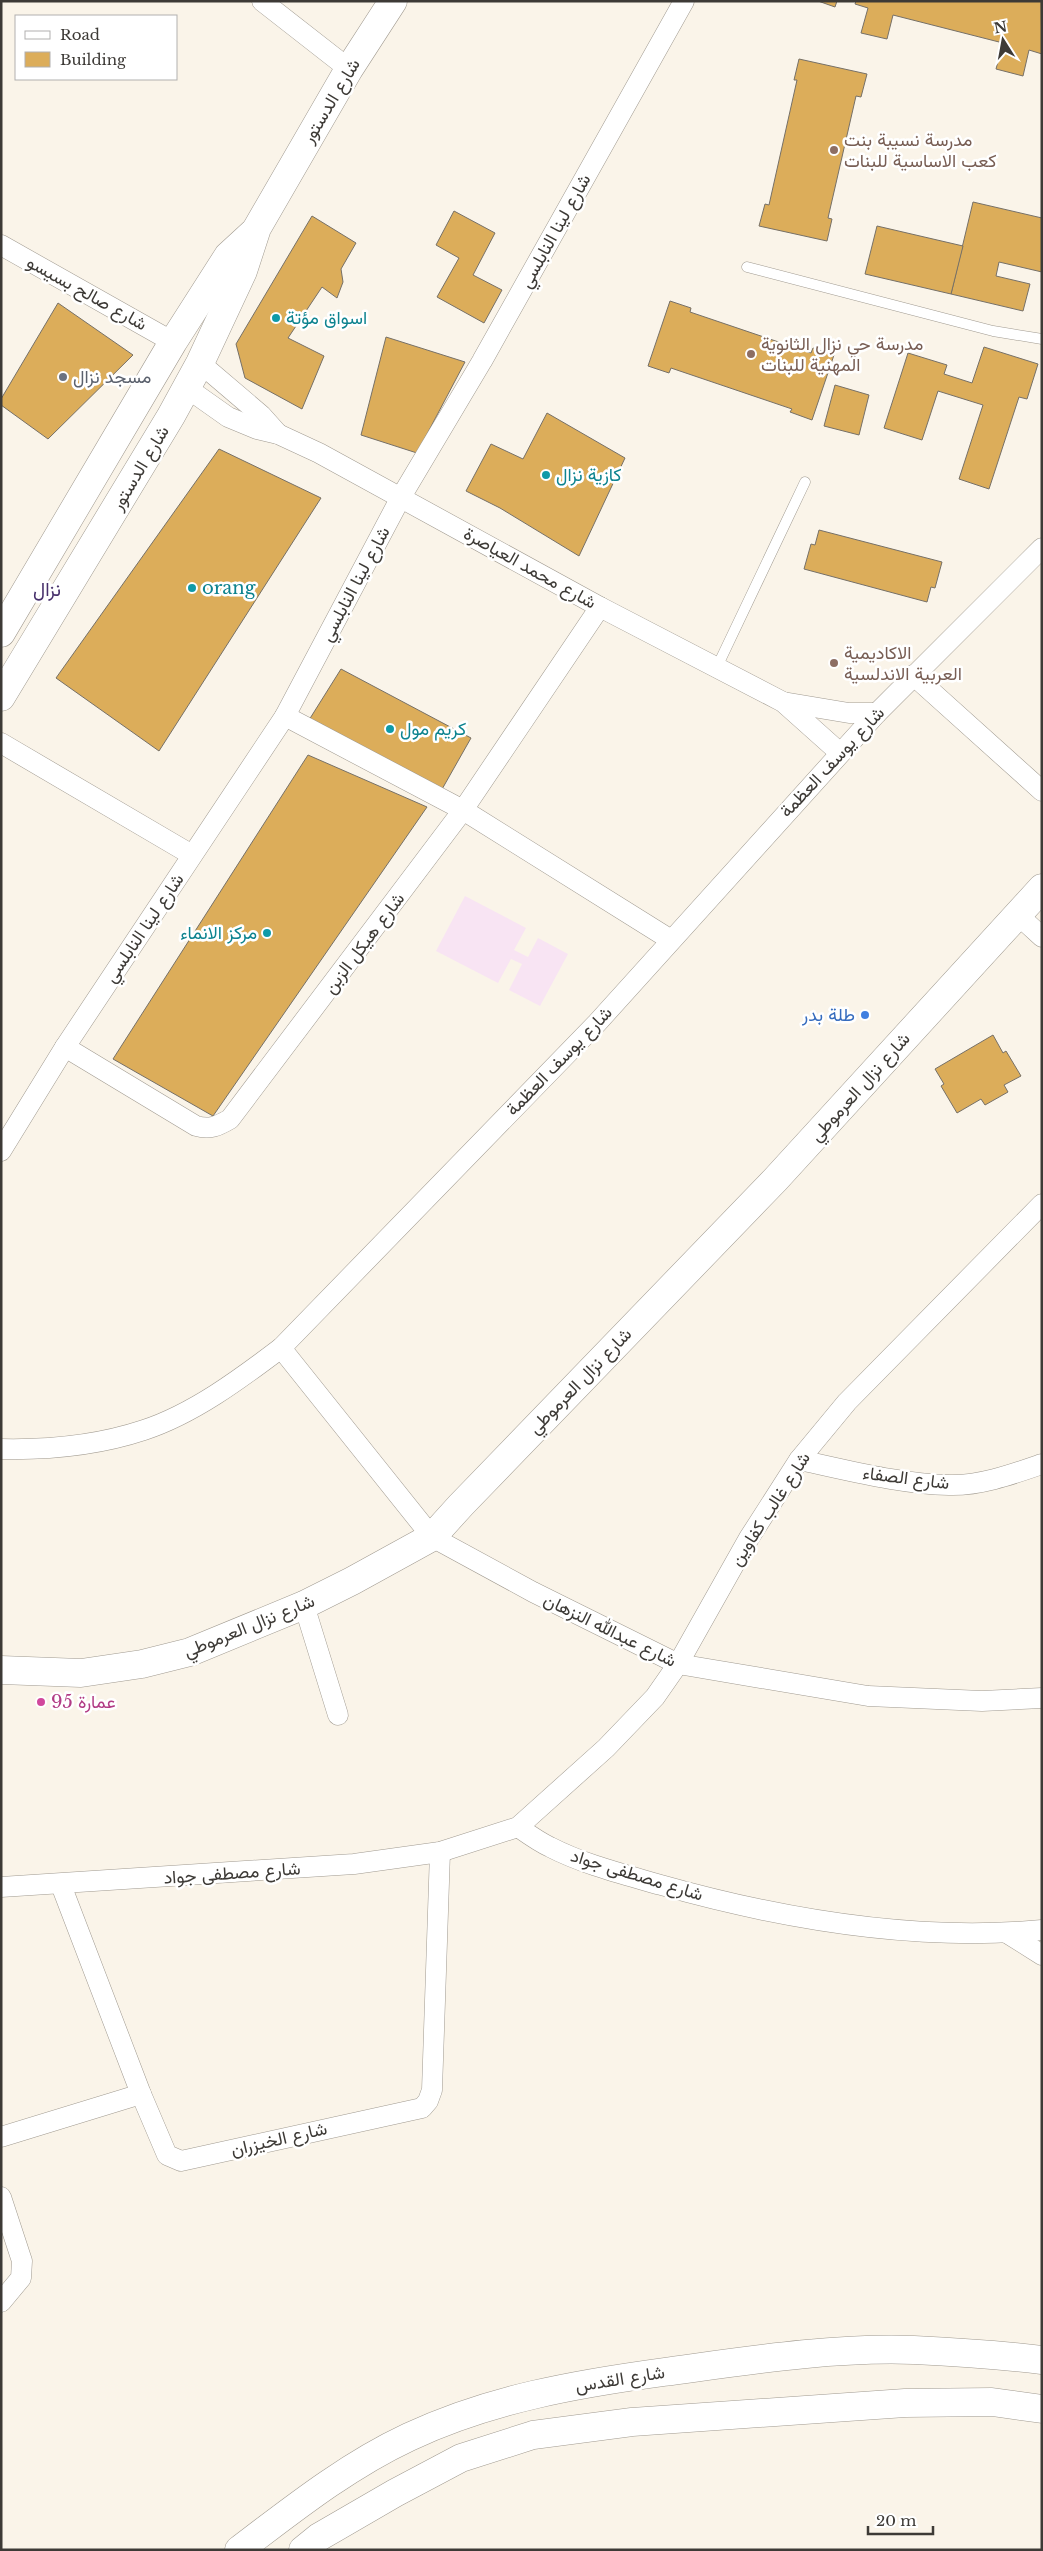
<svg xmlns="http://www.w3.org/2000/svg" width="1043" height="2551" font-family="'Libre Baskerville',Vazirmatn,serif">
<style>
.education{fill:#f8e4f3}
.building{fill:#dcad5a;stroke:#767067}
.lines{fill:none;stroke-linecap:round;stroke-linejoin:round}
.lane-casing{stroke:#a09a90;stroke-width:11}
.street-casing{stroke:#a09a90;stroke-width:21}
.secondary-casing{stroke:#a09a90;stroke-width:29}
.highway-casing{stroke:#a09a90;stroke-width:29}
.lane{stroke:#fff;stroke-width:10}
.street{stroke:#fff;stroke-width:20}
.secondary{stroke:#fff;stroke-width:28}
.highway{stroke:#fff;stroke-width:28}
.education-dot{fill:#8d6e63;stroke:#fff;stroke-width:2}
.culture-dot{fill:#0f9aa8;stroke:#fff;stroke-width:2}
.worship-dot{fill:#6b7280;stroke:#fff;stroke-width:2}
.shop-dot{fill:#3f7fe0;stroke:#fff;stroke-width:2}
.hotel-dot{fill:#d1479c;stroke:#fff;stroke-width:2}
.labels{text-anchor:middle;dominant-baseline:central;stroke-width:5;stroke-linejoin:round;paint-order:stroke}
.street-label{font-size:18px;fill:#3d3a36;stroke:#fff}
.education-label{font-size:18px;fill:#785e54;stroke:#fff;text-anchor:start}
.culture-label{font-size:18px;fill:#0d838f;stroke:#fff;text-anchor:start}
.worship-label{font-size:18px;fill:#5b616d;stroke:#fff;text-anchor:start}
.shop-label{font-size:18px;fill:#366cbe;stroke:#fff;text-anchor:end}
.hotel-label{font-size:18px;fill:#b23c85;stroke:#fff;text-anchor:start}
.neighbourhood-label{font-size:19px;fill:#47306b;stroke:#fff}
</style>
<rect width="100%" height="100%" fill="#faf4e9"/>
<polygon class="education" points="465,896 526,928 514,950 528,957 538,938 568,954 540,1006 509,990 522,964 511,959 498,983 436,951"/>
<g class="building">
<polygon points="818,1 837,1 835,7"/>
<polygon points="856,1 1041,1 1042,54 1029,50 1023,76 996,69 1003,43 893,15 887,39 861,33 868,8 855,4"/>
<polygon points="799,59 867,74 861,97 856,96 828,218 832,219 827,241 759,226 765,204 769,205 797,80 794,80"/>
<polygon points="973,202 1042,218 1042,272 999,262 996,276 1030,284 1023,311 951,294"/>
<polygon points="454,211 495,233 473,275 502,290 484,323 437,297 459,258 436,245"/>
<polygon points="312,216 356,243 341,269 343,282 337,298 322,287 288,338 324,356 302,409 245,378 236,344"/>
<polygon points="877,226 963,246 951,294 865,274"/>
<polygon points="670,301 691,308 690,312 811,353 813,348 834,355 812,420 790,412 792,409 671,368 669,373 648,366"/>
<polygon points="58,303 133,355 48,439 1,405 1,399"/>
<polygon points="386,337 465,362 417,453 361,435"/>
<polygon points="984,347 1038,364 1027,399 1019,397 989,489 959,479 983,405 938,391 922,440 884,428 908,353 947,365 944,374 972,383"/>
<polygon points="835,385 869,395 859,435 824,426"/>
<polygon points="547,413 625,458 579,556 500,508 466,491 491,444 523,459"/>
<polygon points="219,449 321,498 159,751 56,678"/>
<polygon points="819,530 942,562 935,588 931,587 927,602 804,569 811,544 815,545"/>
<polygon points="341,669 471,738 441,791 309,720"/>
<polygon points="308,755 427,807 213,1116 113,1059"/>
<polygon points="993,1035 1003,1053 1006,1051 1021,1076 1004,1085 1008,1092 985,1105 981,1099 957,1113 941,1086 944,1084 935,1069"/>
</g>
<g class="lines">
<g class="lane-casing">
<g id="lane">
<polyline points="747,267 993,331 1042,339"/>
<polyline points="717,667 805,482"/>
</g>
</g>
<g class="street-casing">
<g id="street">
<polyline points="262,1 349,69"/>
<polyline points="1,245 173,342"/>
<polyline points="200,363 261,415 278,434"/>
<polyline points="187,388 228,417 257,429 278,434 319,453 600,607 783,702 839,752"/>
<polyline points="913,675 1042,791"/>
<polyline points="783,702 849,713 877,713"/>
<polyline points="285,716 463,810 671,940"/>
<polyline points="1,743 192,855"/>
<polyline points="1017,914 1042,937"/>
<path d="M65 1047 196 1126C210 1130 218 1126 230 1119L463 810 600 607"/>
<polyline points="1,1151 65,1047 285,716 401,497 482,361 684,1"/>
<polyline points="281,1348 432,1537 533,1592 678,1664 868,1696 982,1701 1042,1698"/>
<path d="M1 1449C48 1450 99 1445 144 1430 193 1414 240 1379 281 1348L597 1023 877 713 1042 548"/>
<path d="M799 1460C848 1470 899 1484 949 1485 980 1486 1013 1474 1042 1464"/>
<polyline points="304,1605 338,1715"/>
<path d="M518 1827C528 1834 539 1842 550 1847 585 1865 623 1874 661 1885 782 1919 915 1942 1042 1930"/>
<polyline points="61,1885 141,2094 167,2155 181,2161 422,2108 428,2101 432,2090 440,1852"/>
<polyline points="1,1887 354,1864 440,1852 518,1827 606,1748 655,1697 678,1664 749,1538 799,1460 847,1402 1042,1204"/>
<polyline points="1007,1933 1042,1955"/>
<polyline points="1,2137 141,2094"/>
<polyline points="1,2197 22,2261 21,2278 1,2302"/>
</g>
</g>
<g class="secondary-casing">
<g id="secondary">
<polyline points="1,633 173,342 228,256 253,233"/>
<polyline points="1,697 171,416 200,363 243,271 257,228 349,69 393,1"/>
<polyline points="1,1670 81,1673 142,1664 190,1652 304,1605 352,1581 432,1537 461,1505 775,1180 1042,888"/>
</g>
</g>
<g class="highway-casing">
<g id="highway">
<path d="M239 2550C293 2509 347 2466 409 2437 490 2399 576 2384 664 2372 745 2361 832 2347 914 2350 957 2352 1000 2355 1042 2360"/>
<polyline points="303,2550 319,2537 395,2493 461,2458 533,2435 632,2422 905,2403 992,2402 1042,2409"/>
</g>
</g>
<use href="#lane" class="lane"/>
<use href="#street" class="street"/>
<use href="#secondary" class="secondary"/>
<use href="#highway" class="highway"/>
</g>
<g class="education-dot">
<circle cx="834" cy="150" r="5"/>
<circle cx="751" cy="354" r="5"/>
<circle cx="834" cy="663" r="5"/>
</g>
<g class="culture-dot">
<circle cx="276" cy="318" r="5"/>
<circle cx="546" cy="475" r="5"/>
<circle cx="192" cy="588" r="5"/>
<circle cx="390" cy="729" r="5"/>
<circle cx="267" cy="933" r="5"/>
</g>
<circle class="worship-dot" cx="63" cy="377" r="5"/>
<circle class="shop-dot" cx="865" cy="1015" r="5"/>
<circle class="hotel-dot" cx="41" cy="1702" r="5"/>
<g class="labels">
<g class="street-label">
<text transform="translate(331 101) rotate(-59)">شارع الدستور</text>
<text transform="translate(555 231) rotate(-61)">شارع لينا النابلسي</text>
<text transform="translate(87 293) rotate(29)">شارع صالح بسيسو</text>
<text transform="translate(140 468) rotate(-59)">شارع الدستور</text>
<text transform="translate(530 568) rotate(29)">شارع محمد العياصرة</text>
<text transform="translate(355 584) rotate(-62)">شارع لينا النابلسي</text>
<text transform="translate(832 762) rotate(-47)">شارع يوسف العظمة</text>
<text transform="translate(144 928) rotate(-56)">شارع لينا النابلسي</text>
<text transform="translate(364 943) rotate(-53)">شارع هيكل الزبن</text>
<text transform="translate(559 1061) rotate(-46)">شارع يوسف العظمة</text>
<text transform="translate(860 1087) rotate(-48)">شارع نزال العرموطي</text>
<text transform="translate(580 1381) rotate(-46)">شارع نزال العرموطي</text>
<text transform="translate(906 1478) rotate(7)">شارع الصفاء</text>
<text transform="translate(770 1509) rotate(-57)">شارع غالب كفاوين</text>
<text transform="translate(249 1626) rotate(-22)">شارع نزال العرموطي</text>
<text transform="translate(610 1630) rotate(26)">شارع عبدالله النزهان</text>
<text transform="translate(232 1873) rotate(-4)">شارع مصطفى جواد</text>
<text transform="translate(637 1875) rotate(17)">شارع مصطفى جواد</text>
<text transform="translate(279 2139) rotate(-13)">شارع الخيزران</text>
<text transform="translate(620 2379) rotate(-9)">شارع القدس</text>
</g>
<g class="education-label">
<text x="844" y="140">مدرسة نسيبة بنت<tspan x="844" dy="21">كعب الاساسية للبنات</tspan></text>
<text x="761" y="344">مدرسة حي نزال الثانوية<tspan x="761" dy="21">المهنية للبنات</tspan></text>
<text x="844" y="653">الاكاديمية<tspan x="844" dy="21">العربية الاندلسية</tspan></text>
</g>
<g class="culture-label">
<text x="286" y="318">اسواق مؤتة</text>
<text x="556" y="475">كازية نزال</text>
<text x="202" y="588">orang</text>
<text x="400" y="729">كريم مول</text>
<text x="257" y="933" text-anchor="end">مركز الانماء</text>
</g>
<g class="worship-label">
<text x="73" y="377">مسجد نزال</text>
</g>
<g class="shop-label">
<text x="855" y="1015">طلة بدر</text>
</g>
<g class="hotel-label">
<text x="51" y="1702">عمارة 95</text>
</g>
<g class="neighbourhood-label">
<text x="47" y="589">نزال</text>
</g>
</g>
<rect width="1043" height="2551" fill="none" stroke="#3d3a36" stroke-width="5"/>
<rect x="15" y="15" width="162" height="65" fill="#ffffff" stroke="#b1b0af"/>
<rect x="25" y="31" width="25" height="8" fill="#ffffff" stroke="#b1b0af"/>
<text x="60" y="40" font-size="15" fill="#3d3a36">Road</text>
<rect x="25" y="52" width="25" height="15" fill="#dcad5a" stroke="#b1b0af"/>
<text x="60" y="65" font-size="15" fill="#3d3a36">Building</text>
<g transform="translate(1003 40) rotate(349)" stroke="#ffffff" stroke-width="4" paint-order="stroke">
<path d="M0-4L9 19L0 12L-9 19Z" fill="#3d3a36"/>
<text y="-8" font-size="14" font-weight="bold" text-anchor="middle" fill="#3d3a36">N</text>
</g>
<path d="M868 2526v8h65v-8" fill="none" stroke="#3d3a36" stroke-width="2.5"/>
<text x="876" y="2526" font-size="15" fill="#3d3a36" stroke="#ffffff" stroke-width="4" paint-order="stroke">20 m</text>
</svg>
